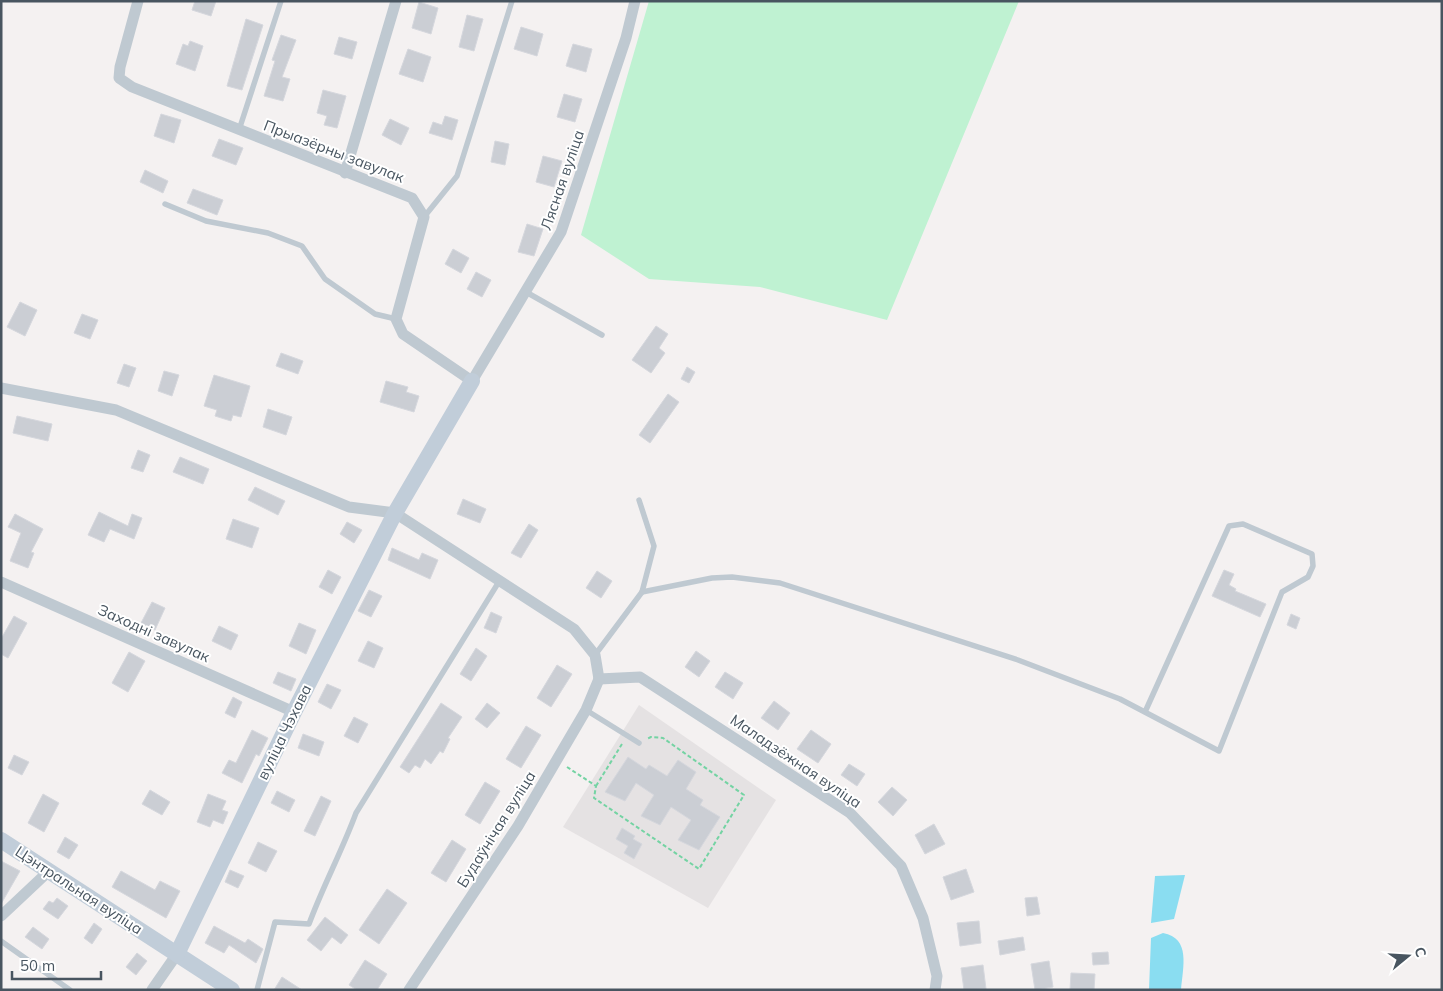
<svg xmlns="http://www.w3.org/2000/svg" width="1443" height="991" font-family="Mulish,sans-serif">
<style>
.education{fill:#e5e2e3}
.green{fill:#bff2d2}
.water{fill:#8addf1}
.building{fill:#cbced4;stroke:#d5d7dd}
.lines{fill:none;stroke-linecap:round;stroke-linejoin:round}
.path{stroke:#74d3a3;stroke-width:2;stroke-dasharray:4 2.5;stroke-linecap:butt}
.lane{stroke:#bfc9d1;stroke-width:5.5}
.street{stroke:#bfc9d1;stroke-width:11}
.secondary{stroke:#c1cdd9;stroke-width:16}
.labels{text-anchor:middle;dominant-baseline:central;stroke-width:4;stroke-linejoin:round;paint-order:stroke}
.street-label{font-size:15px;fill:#485560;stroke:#fff}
</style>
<rect width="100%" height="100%" fill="#f4f1f1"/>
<polygon class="education" points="639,705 776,800 708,908 563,827"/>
<polygon class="green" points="649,1 1019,1 887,320 760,287 649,279 581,235"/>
<g class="water">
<polygon points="1185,875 1174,919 1151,923 1155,876"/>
<path d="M1163 933C1191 938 1183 967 1181 990H1149L1151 938Z"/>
</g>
<g class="building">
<polygon points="195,1 216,1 211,16 192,10"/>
<polygon points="419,2 438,8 431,34 412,28"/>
<polygon points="467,15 483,19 474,51 459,47"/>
<polygon points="246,19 263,25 242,90 227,86"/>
<polygon points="521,27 543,34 537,56 514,49"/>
<polygon points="281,35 296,40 282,77 290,79 283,101 264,96 275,61 272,60"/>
<polygon points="339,37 357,42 352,59 334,54"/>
<polygon points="190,41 203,46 195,71 176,64 183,44 188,46"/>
<polygon points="573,44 592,49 586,72 566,66"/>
<polygon points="408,49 431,57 423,82 399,74"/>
<polygon points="323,90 346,96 337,128 324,125 327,116 317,113"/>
<polygon points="564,94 582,99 575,122 557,117"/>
<polygon points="161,114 181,120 174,143 154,136"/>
<polygon points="445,116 458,120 452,140 429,133 433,122 442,125"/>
<polygon points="390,119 409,128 401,145 382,135"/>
<polygon points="219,139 243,148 236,165 212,156"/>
<polygon points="495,141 509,144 505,165 491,162"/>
<polygon points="543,156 562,161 554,187 536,182"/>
<polygon points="145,170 168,181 163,193 140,182"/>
<polygon points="193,189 223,200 217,215 187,203"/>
<polygon points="527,224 543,229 534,256 518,252"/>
<polygon points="453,249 469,258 461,273 445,264"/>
<polygon points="476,272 491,280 482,297 467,289"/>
<polygon points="20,302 37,310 25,336 7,327"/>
<polygon points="82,314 98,320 90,339 74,333"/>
<polygon points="656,326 668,334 659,348 665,353 651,373 632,360"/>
<polygon points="281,353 303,361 298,374 276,366"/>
<polygon points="124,364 136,368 129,387 117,383"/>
<polygon points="687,367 695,372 689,383 681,379"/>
<polygon points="164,371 179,375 172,396 158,391"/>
<polygon points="214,375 250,386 241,417 233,415 231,421 215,416 217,410 204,406"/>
<polygon points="386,381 408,387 406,392 419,396 414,412 380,402"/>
<polygon points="668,394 679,402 650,443 639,435"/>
<polygon points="268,409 292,417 286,435 263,427"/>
<polygon points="17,416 52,424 48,441 13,433"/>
<polygon points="138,450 150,455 143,472 131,468"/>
<polygon points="180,457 209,469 203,484 173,472"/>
<polygon points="255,487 285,501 278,515 248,500"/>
<polygon points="463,499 486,509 480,523 457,514"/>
<polygon points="99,512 128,526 132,514 142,518 134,539 110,529 104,542 88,535"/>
<polygon points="15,514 43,529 31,552 34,553 28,568 10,561 21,533 8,527"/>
<polygon points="233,519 259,528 252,548 226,539"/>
<polygon points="347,522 362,530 354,543 340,534"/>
<polygon points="529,524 538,530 521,558 511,553"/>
<polygon points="392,548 419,560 422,553 438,560 430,579 388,560"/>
<polygon points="328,570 341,577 332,594 319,587"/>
<polygon points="1224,570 1234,574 1229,585 1236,589 1235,591 1266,604 1260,617 1212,596"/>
<polygon points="597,571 612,581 601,598 586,588"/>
<polygon points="369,590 382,596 371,617 358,611"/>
<polygon points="152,602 165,608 155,630 141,623"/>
<polygon points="491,612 502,617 496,633 484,628"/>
<polygon points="1291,614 1300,618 1296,629 1287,625"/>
<polygon points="14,616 27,623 8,658 1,654 1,639"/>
<polygon points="299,623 316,630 306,654 289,646"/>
<polygon points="219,626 238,635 231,650 212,641"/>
<polygon points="368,641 383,648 374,668 358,661"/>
<polygon points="476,648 487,656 471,681 460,674"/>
<polygon points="696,651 710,661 699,677 685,667"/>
<polygon points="129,652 145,661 128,692 112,683"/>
<polygon points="557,665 572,674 551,707 537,698"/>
<polygon points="278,672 296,679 291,691 273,683"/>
<polygon points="725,672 743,683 733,699 715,687"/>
<polygon points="327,684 341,690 331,709 318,702"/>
<polygon points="233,697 242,702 235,718 225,713"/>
<polygon points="774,701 790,713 778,730 761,718"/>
<polygon points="441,703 462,717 448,738 450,739 443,753 440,751 431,764 425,759 420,768 415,765 409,773 400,767"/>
<polygon points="487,703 500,713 487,728 475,719"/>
<polygon points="354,717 368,724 358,743 344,736"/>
<polygon points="526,726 541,735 521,768 506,759"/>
<polygon points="252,730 268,738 259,756 256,754 242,783 222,773 229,760 236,763"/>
<polygon points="811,730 831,744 818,763 797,749"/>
<polygon points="303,734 324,742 319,756 298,748"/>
<polygon points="14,755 29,762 22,775 8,768"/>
<polygon points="628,757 646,769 649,765 667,776 678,760 696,772 686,789 703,800 700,805 720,817 699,850 678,840 691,820 671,807 660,825 641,816 654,795 636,783 625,801 605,792"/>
<polygon points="849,764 865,774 857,786 841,775"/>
<polygon points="485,782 500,791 480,824 465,815"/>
<polygon points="892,787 907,800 893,816 878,802"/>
<polygon points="150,790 170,802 162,815 142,804"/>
<polygon points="277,791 295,800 289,812 271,803"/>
<polygon points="43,794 59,803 44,832 28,823"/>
<polygon points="208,794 226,801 222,810 228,812 223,824 213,820 210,827 197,822"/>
<polygon points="321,796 331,801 315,836 304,831"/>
<polygon points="934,824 945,844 925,854 915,835"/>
<polygon points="622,828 635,836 633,839 642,844 634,859 624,853 628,846 616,839"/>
<polygon points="65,837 78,845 69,859 57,852"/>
<polygon points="452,840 466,849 446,882 431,873"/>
<polygon points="258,842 277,851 266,872 248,863"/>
<polygon points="1,861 20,871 1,904"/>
<polygon points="966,869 974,892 951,900 943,877"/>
<polygon points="230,870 244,876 238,888 225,882"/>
<polygon points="121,871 155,890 160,881 180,891 166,918 112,887"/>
<polygon points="387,889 407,903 379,944 359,930"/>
<polygon points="1037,897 1040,914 1027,916 1025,898"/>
<polygon points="57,898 68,906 58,919 43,909 49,901 53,903"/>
<polygon points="325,917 348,935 341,944 332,937 321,951 307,940"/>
<polygon points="979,921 981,943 960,946 957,923"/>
<polygon points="94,923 102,929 92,944 84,938"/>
<polygon points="214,926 245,943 248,939 263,949 256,963 229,945 224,953 205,943"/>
<polygon points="33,927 49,939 42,949 25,937"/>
<polygon points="1023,937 1025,950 1000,955 998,941"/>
<polygon points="1108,952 1109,964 1093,965 1092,953"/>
<polygon points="137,953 147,961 136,975 126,967"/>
<polygon points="365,960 387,974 377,990 357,990 349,985"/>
<polygon points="1049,961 1053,987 1035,990 1031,964"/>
<polygon points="983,965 986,989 964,990 961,968"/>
<polygon points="1071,973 1095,974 1094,990 1070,990"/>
<polygon points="282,977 302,990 274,990"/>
</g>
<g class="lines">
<g class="path">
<polyline points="567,767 596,786 594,798 699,869 744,795 663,738 651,737 647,739"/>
<polyline points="596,786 622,744"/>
</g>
<g class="lane">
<polyline points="239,130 281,1"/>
<polyline points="165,204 206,221 268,233 302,246 325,279 375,314 396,319"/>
<polyline points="424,217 457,176 512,1"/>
<polyline points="526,292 602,335"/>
<polyline points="642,592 712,578 732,577 780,583 1018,660 1120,699 1219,751 1282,592 1308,577 1313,566 1312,554 1243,524 1229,526 1145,712"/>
<polyline points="595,655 642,592 654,546 639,500"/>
<polyline points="586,710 639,743"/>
<polyline points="1,941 70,990"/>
<path d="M257 990 275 922 309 924C323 886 342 851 356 813L500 580"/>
</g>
<g class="street">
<polyline points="138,1 120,67 119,78 132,87 412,198 424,217 396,319 403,334 472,381 561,232 626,38 635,1"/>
<polyline points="345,173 396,1"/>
<polyline points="1,388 116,410 349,507 395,513 574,629 595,655 599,679"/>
<polyline points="1,582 294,712"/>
<polyline points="599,679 640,677 850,813 901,866 923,918 937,976 935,990"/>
<polyline points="1,916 50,870"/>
<polyline points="152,990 177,954"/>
<polyline points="409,990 518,826 586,710 599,679"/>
</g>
<g class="secondary">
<polyline points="1,840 232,990"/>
<polyline points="177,954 294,712 395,513 472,381"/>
</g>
</g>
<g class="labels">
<g class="street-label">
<text transform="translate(334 151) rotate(21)">Прыазёрны завулак</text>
<text transform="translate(562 180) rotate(-71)">Лясная вуліца</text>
<text transform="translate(154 633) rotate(24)">Заходні завулак</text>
<text transform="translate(284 732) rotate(-64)">вуліца Чэхава</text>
<text transform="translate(796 761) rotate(34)">Маладзёжная вуліца</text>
<text transform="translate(496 829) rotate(-58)">Будаўнічая вуліца</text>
<text transform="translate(79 890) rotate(33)">Цэнтральная вуліца</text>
</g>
</g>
<rect width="1443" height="991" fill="none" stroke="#485560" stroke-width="5"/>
<g transform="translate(1408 956) rotate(72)" stroke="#ffffff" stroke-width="4" paint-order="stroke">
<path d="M0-4L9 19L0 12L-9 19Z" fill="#485560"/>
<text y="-8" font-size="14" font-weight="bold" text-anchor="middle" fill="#485560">С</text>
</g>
<path d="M12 971v8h89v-8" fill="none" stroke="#485560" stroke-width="2.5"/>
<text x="20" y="971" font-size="15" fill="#485560" stroke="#ffffff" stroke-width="4" paint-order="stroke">50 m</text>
</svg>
